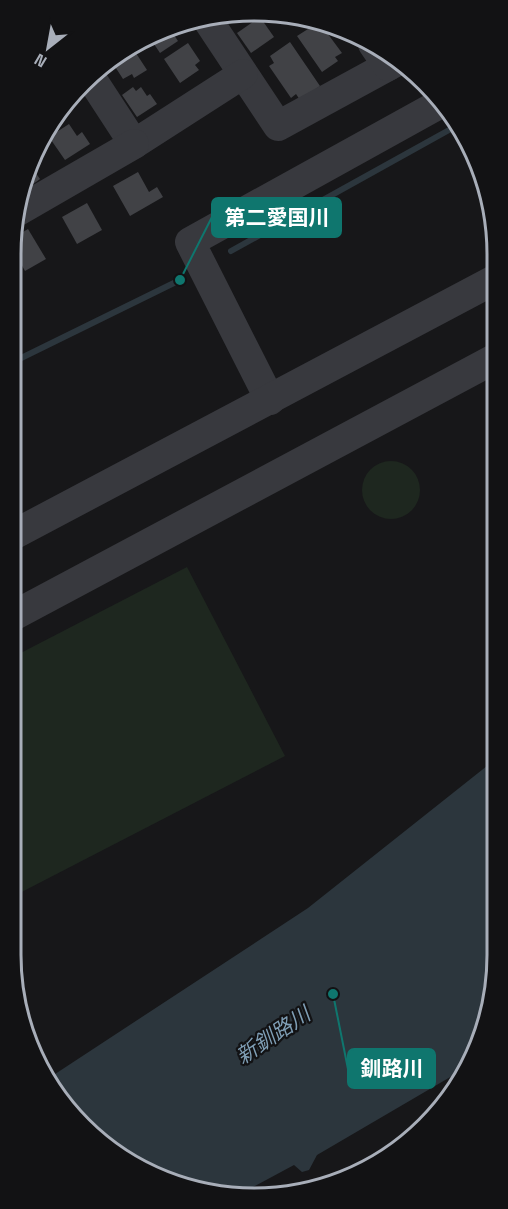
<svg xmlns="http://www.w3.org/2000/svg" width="508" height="1209" font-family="'Space Grotesk','Noto Sans JP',sans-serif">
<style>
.green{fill:#1e271f}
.water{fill:#2c363d}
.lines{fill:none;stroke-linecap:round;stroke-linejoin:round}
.stream{stroke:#2c363d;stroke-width:6}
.building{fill:#414246}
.minor{stroke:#38393e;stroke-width:30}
.labels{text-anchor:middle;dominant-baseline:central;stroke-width:4.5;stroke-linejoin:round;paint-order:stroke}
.water-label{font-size:21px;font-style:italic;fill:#7f9eb5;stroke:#121214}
.rim{fill:none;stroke:#a8aeb9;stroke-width:3}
.leader{fill:none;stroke:#0f766e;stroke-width:2}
.callout-dot{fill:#0f766e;stroke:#121214;stroke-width:2}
.callout{fill:#0f766e;stroke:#0f766e;stroke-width:2}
.callout-label{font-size:21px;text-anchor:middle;font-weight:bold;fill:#fff}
</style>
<rect width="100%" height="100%" fill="#171719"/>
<g class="green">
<circle cx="391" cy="490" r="29"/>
<polygon points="187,567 285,756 12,897 11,658"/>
</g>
<polygon class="water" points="497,758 497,955 484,1034 464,1069 317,1155 309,1170 302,1172 294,1165 240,1194 207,1194 133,1166 71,1115 49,1078 308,908"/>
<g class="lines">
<g class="stream">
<polyline points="231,251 458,125"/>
<polyline points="11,363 180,280"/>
</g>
</g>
<g class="building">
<polygon points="260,17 274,37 251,53 237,33"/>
<polygon points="283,17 306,20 297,26 288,24"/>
<polygon points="319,22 342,53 335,57 338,61 322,72 297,36"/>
<polygon points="170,29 178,41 160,53 148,35"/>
<polygon points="290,42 320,86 300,100 296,94 291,98 269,66 274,63 270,56"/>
<polygon points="188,43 200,61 195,65 199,70 180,83 164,59"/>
<polygon points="132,47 147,70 134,78 132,74 123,79 112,62"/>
<polygon points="133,87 136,91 141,87 147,96 150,94 157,104 137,117 122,95"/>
<polygon points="69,124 77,136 82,132 90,144 65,160 49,137"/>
<polygon points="30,165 40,179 21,193 24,175"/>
<polygon points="138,172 149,192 157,187 163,197 130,216 113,186"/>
<polygon points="87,203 102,230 77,244 62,217"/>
<polygon points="28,229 46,259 25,271 12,248 13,238"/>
</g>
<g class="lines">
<g class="minor">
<polyline points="207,19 278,126 399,60"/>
<polyline points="373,44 388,66"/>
<polyline points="91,78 134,144 243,74"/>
<polyline points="18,211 134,144"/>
<polyline points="270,400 190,242 443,102"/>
<polyline points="11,536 496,279"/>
<polyline points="11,617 496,358"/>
</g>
</g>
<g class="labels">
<g class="water-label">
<text transform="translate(273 1035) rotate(-34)">新釧路川</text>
</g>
</g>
<path d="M0 0H508V1209H0ZM254 21H254A233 233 0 0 1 487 254V955A233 233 0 0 1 254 1188H254A233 233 0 0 1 21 955V254A233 233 0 0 1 254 21Z" fill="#121214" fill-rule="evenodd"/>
<path class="rim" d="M254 21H254A233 233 0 0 1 487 254V955A233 233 0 0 1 254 1188H254A233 233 0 0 1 21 955V254A233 233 0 0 1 254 21Z"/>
<path class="leader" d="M180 280L212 217M333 994L348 1069"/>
<g class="callout-dot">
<circle cx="180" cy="280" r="6"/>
<circle cx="333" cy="994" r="6"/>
</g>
<g class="callout">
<rect x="212" y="198" width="129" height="39" rx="6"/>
<rect x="348" y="1049" width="87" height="39" rx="6"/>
</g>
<g class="callout-label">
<text x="277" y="225">第二愛国川</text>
<text x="392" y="1076">釧路川</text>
</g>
<g transform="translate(48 48) rotate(211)" stroke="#121214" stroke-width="4.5" paint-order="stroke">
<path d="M0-4.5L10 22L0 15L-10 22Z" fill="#a8aeb9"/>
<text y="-9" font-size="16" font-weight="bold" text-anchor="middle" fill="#a8aeb9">N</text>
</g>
</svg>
